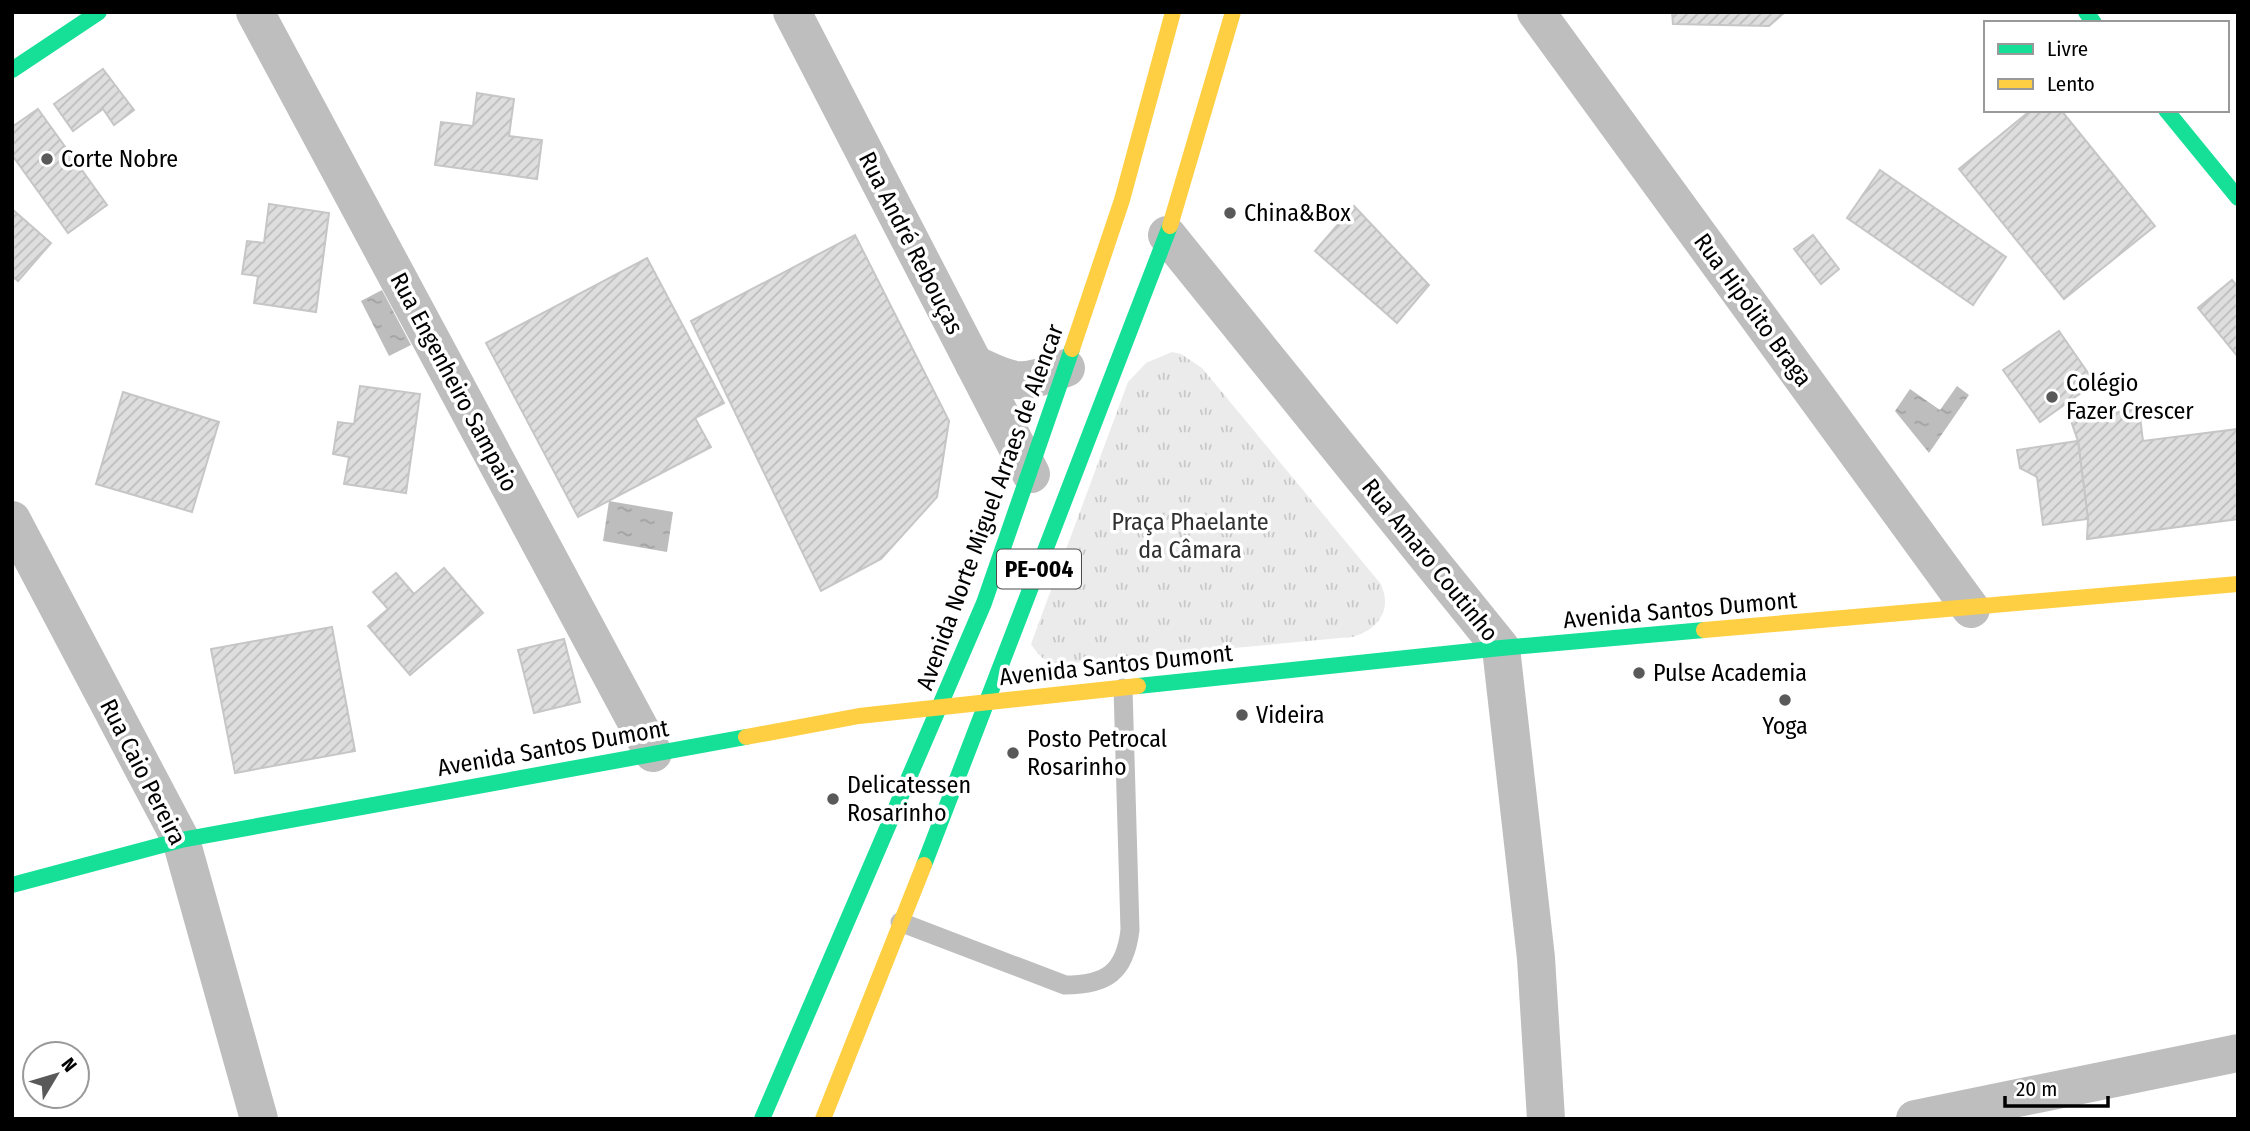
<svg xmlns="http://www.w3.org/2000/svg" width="2250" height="1131" font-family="'Fira Sans Condensed',sans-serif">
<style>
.park{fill:url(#park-tufts)}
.water{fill:url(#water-ripples)}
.building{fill:url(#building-hatch);stroke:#c6c6c6;stroke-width:2}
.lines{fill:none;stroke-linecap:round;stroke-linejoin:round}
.lane{stroke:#bebebe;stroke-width:19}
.street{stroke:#bebebe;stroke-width:38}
.fast{stroke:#16e098;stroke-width:16}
.slow{stroke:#ffcf43;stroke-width:16}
.poi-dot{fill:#595959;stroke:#fff;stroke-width:2.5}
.labels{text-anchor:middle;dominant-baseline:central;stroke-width:7;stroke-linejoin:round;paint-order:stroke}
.shield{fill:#fff;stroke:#4c4c4c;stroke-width:2}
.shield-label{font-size:23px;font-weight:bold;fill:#000}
.poi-label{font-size:24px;fill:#000;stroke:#fff;text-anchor:start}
.street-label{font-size:24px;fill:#000;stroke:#fff}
.park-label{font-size:24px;fill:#313131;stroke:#fff}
</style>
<defs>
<pattern id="park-tufts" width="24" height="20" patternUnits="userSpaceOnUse" patternTransform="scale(1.75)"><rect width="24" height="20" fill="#ebebeb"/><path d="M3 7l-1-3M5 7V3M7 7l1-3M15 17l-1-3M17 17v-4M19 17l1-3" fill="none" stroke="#c8c8c8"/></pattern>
<pattern id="water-ripples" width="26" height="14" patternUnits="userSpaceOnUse" patternTransform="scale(1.75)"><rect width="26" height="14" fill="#bdbdbd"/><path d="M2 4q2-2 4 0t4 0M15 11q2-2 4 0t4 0" fill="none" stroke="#a1a1a1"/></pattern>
<pattern id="building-hatch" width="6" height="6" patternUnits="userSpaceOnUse" patternTransform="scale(1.75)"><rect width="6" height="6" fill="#dedede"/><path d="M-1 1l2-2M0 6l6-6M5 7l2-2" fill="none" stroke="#bdbdbd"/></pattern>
</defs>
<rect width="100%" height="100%" fill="#fff"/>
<path class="park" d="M1172 352 1181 354 1202 368 1380 583C1394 609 1377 631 1351 637L1062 664C1047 664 1039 657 1031 644L1128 382 1146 363Z"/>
<g class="water">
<polygon points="382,290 411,345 389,356 361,301"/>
<polygon points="1957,386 1969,395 1929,453 1895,411 1910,389 1940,410"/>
<polygon points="609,501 673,512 667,552 603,541"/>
</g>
<g class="building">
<polygon points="1672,12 1785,12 1769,26 1673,24"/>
<polygon points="103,69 134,110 114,125 103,109 73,131 54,104"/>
<polygon points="477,93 514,99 509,136 542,140 537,179 435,165 441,122 473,126"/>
<polygon points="38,109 107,205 68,233 12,155 12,127"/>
<polygon points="2031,110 2061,110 2155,226 2064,299 1959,169"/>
<polygon points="1880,170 2006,257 1973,305 1847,218"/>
<polygon points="269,204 329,213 316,312 254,303 258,276 242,274 247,241 264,243"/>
<polygon points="1354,206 1429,285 1397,323 1315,251"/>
<polygon points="12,209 51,243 18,281 12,276"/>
<polygon points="855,235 949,421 937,497 881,559 821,591 691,321"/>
<polygon points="1813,235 1839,269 1821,284 1794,249"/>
<polygon points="647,258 724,403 695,418 711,447 578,517 486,343"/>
<polygon points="2232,280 2238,287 2238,357 2198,308"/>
<polygon points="2059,331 2095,383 2040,422 2003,370"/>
<polygon points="360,386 420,394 406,493 344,484 349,457 333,454 338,422 354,424"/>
<polygon points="123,392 219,422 192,512 96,484"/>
<polygon points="2139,409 2143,441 2238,429 2238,519 2087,539 2088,519 2078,441 2070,418"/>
<polygon points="2078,441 2088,519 2043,525 2037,477 2020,468 2017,450"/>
<polygon points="444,568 483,613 410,675 368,626 388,609 373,592 396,573 414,594"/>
<polygon points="332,627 355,751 235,773 211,649"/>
<polygon points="564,639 580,702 534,713 518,650"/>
</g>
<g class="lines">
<path class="lane" d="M900 922 1065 985C1107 985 1125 972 1130 930L1123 688"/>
<g class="street">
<polyline points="255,12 653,753"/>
<polyline points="792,12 1031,474"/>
<polyline points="1536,12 1971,609"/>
<polyline points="1167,235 1501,648 1536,958 1546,1119"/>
<path d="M974 364C1019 385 1020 385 1066 368"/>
<polyline points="12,520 181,840 259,1119"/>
<polyline points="1915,1119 2238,1053"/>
</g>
<g class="fast">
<polyline points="2086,12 2094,23"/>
<polyline points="12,70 99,12"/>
<polyline points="2166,110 2238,198"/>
<polyline points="1138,686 1501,648 1704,630"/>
<polyline points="924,865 1170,226"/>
<polyline points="12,885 181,840 746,737"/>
<polyline points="762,1119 984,603 1072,349"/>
</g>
<g class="slow">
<polyline points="1170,226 1233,12"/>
<polyline points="1072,349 1122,200 1173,12"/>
<polyline points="1704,630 2238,584"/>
<polyline points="746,737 859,716 1138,686"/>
<polyline points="823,1119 924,865"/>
</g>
</g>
<g class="poi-dot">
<circle cx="47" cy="159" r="7"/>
<circle cx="1230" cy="213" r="7"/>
<circle cx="2052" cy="397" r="7"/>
<circle cx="1639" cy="673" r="7"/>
<circle cx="1785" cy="700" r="7"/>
<circle cx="1242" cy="715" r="7"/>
<circle cx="1013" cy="753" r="7"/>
<circle cx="833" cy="799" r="7"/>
</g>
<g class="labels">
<rect class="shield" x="997" y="549.5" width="84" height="39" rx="5"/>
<g class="shield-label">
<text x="1039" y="569">PE-004</text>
</g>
<g class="poi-label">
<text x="61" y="159">Corte Nobre</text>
<text x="1244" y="213">China&amp;Box</text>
<text x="2066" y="383">Colégio<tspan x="2066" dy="28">Fazer Crescer</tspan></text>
<text x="1653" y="673">Pulse Academia</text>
<text x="1256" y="715">Videira</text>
<text x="1785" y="726" text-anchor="middle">Yoga</text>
<text x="1027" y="739">Posto Petrocal<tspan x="1027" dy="28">Rosarinho</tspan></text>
<text x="847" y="785">Delicatessen<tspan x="847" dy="28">Rosarinho</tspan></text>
</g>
<g class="street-label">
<text transform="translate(911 243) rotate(63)">Rua André Rebouças</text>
<text transform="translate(1753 310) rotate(54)">Rua Hipólito Braga</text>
<text transform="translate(454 382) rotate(62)">Rua Engenheiro Sampaio</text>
<text transform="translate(990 507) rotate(-70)">Avenida Norte Miguel Arraes de Alencar</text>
<text transform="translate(1430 560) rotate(51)">Rua Amaro Coutinho</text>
<text transform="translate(1680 610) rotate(-5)">Avenida Santos Dumont</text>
<text transform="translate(1116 665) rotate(-6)">Avenida Santos Dumont</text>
<text transform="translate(553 748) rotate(-10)">Avenida Santos Dumont</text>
<text transform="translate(143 772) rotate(63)">Rua Caio Pereira</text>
</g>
<g class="park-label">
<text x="1190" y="522">Praça Phaelante<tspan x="1190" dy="28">da Câmara</tspan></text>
</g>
</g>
<rect width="2250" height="1131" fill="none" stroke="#000000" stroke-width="28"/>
<rect x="1984" y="21" width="245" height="91" fill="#ffffff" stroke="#999999" stroke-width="2"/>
<rect x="1998" y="44" width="35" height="10" fill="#16e098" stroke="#999999" stroke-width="2"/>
<text x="2047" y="56" font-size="21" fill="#000000">Livre</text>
<rect x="1998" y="79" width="35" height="10" fill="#ffcf43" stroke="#999999" stroke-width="2"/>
<text x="2047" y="91" font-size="21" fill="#000000">Lento</text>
<g transform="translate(56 1075) rotate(52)"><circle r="33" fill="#ffffff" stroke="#999999" stroke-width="2"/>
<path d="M0-5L12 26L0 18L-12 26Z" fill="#595959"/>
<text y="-10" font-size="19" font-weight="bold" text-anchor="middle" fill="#000000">N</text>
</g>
<path d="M2005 1096v10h103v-10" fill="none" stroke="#000000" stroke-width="3.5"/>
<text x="2016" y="1096" font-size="21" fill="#000000" stroke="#ffffff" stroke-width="5" paint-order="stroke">20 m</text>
</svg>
